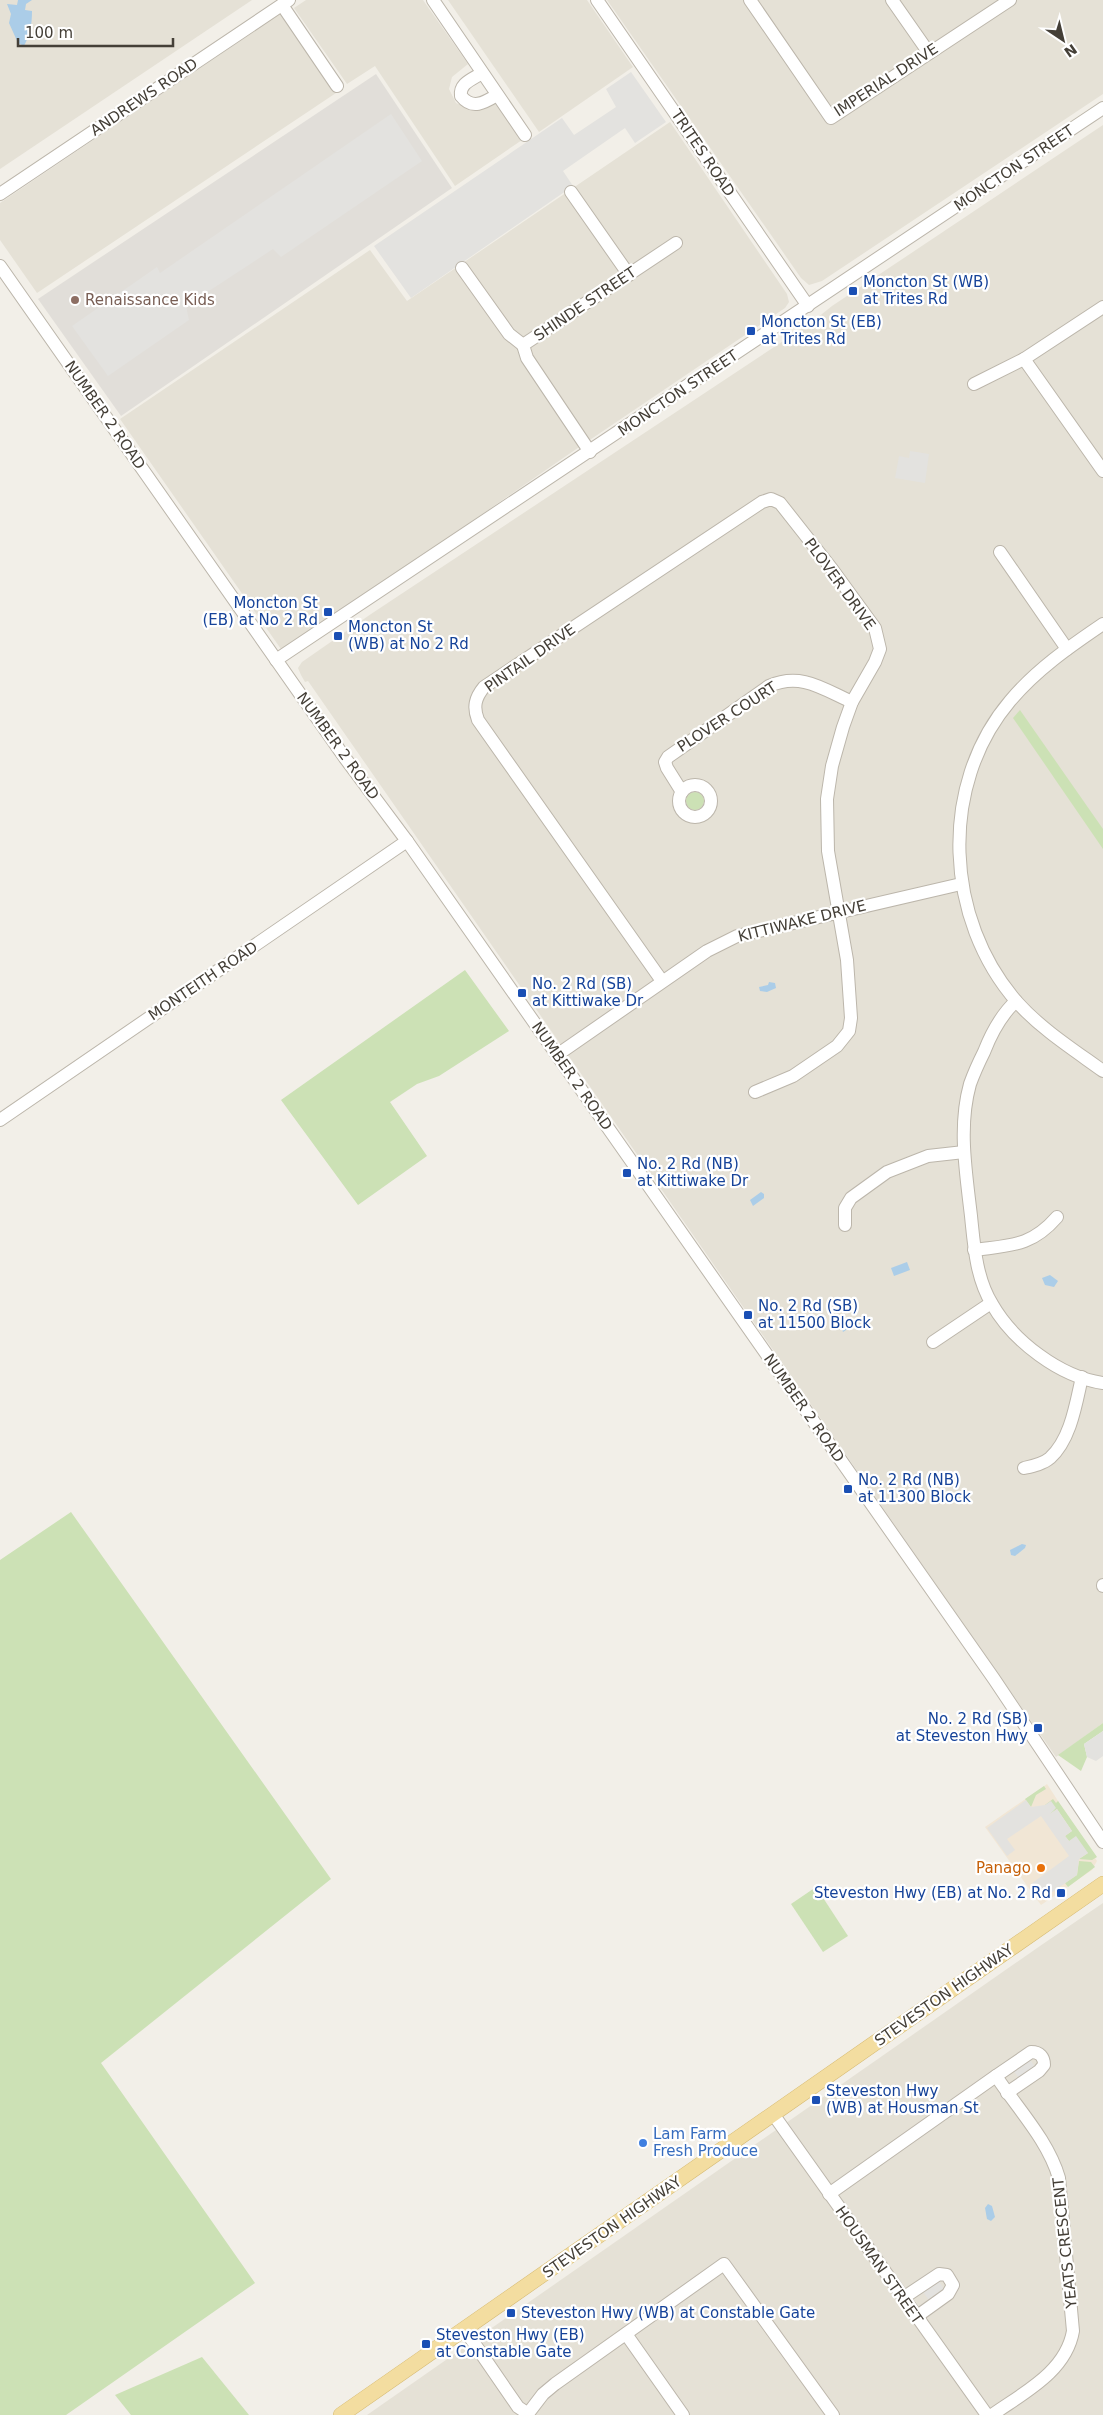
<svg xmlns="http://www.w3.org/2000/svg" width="1103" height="2415" font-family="'DejaVu Sans',sans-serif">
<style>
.residential{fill:#e5e1d6}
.commercial{fill:#f1e6d5}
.industrial{fill:#e1ded9}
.green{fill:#cce1b5}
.parking{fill:#e3e2df}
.water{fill:#abcde8}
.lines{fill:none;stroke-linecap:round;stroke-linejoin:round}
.minor-casing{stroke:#bcb6ab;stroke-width:14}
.major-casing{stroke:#d6ba72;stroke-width:16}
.minor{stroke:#fff;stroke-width:12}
.major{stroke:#f3dda0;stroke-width:15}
.transit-dot{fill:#1a4fb4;stroke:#fff;stroke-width:2}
.education-dot{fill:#8d6e63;stroke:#fff;stroke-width:2}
.food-dot{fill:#e8710a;stroke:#fff;stroke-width:2}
.shop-dot{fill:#3f7fe0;stroke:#fff;stroke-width:2}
.labels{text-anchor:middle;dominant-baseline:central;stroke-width:4.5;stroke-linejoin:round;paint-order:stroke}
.street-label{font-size:15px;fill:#443f37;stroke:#fff}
.transit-label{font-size:15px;fill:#164399;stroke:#fff;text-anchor:start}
.education-label{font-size:15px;fill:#785e54;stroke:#fff;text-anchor:start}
.food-label{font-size:15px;fill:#c56008;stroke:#fff;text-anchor:end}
.shop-label{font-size:15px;fill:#366cbe;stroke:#fff;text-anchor:start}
</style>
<rect width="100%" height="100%" fill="#f2efe8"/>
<g class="residential">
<polygon points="0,0 252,0 0,169"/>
<polygon points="306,0 423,0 468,64 452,77 449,89 456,103 475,111 495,102 522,140 455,186 375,66 347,84 294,8"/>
<polygon points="448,0 587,0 633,67 539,132"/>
<polygon points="607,0 1103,0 1103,94 822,281 809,285 801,278"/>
<polygon points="281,13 336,93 37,293 0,240 0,203"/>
<polygon points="670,122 787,294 789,302 785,308 569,454 283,652 120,419 370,250 407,301"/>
<polygon points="1103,125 1103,1723 1056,1757 308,681 305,682 301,675 298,668 302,662 371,614 812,322 832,306"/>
<polygon points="1103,1903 1103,2415 367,2415 1040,1946"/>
</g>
<polygon class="commercial" points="1047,1784 1097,1861 1092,1870 1041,1905 985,1827"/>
<polygon class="industrial" points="376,74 452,188 121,416 38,299"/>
<g class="green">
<polygon points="1020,710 1103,829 1103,849 1013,718"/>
<circle cx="695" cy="801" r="9"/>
<polygon points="465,970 509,1031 439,1076 417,1084 390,1102 427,1156 358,1205 281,1100"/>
<polygon points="71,1512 331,1879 101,2063 255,2283 66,2415 0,2415 0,1560"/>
<polygon points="1103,1723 1103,1731 1084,1744 1087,1757 1081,1771 1058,1755"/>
<polygon points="1044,1786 1046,1789 1036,1795 1031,1807 1025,1799"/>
<polygon points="1053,1799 1056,1803 1058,1801 1097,1857 1092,1860 1079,1859 1088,1853 1069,1841 1065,1836 1072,1831 1057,1809 1050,1814 1045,1805"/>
<polygon points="1079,1861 1091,1862 1095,1867 1068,1887 1065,1883 1077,1875"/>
<polygon points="816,1887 848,1936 823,1952 791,1904"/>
<polygon points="202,2357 249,2415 131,2415 115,2395"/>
</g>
<g class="parking">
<polygon points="631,72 666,122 635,143 625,128 563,171 573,186 411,298 374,246 562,118 574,135 616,107 606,89"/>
<polygon points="391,114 422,161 281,257 273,249 186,306 189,320 108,376 72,326 157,267 160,273"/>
<polygon points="910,451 929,454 925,483 895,478 899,456 909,458"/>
<polygon points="1103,1731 1103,1756 1096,1761 1087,1757 1084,1744"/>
<polygon points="1026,1800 1031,1807 1045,1805 1051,1801 1056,1808 1050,1814 1057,1809 1072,1831 1065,1836 1069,1841 1076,1836 1088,1853 1079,1859 1077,1875 1051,1893 1037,1892 1031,1884 1069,1856 1041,1816 1007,1839 1015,1850 1007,1856 987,1828"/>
<polygon points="1030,2059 1035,2067 1019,2078 1013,2070"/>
<polygon points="939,2281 944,2289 929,2300 923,2292"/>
</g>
<g class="water">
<path d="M18 0H32L26 4 25 10 32 11C32 25 30 34 24 46L18 43 9 23 11 14 7 4 17 5Z"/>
<polygon points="769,982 775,983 776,988 767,992 760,991 759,987 768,985"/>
<polygon points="761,1192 764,1194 764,1198 753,1206 750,1200"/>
<polygon points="907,1262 910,1270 894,1276 891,1268"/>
<polygon points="1050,1275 1058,1281 1054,1287 1045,1285 1042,1278"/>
<polygon points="847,1318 851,1320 852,1326 843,1332 841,1327"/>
<polygon points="1022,1544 1026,1545 1025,1548 1015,1556 1011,1555 1010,1550"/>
<polygon points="988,2204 992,2206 995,2217 991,2221 987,2219 985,2208"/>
</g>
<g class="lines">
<g class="minor-casing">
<g id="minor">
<polyline points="433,0 525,135"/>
<polyline points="597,0 808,306"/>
<polyline points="750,0 831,118 1010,0"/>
<polyline points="892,0 929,53"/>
<polyline points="282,5 337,86"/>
<path d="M482 73C473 79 459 83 461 96 472 110 484 103 497 95"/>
<polyline points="571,192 629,275"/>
<polyline points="0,194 289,0"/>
<polyline points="0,266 345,758 407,841 557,1055 994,1679 1103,1842"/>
<polyline points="462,268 509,334 523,345"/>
<polyline points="523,345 676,243"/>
<polyline points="523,345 527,358 590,452"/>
<polyline points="1024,359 1103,471"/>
<polyline points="974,384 1024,359 1103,307"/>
<polyline points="1000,552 1067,649"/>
<path d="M1103 624C1069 647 1036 670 1010 701 938 786 945 920 1017 1002 1041 1029 1074 1050 1103 1071"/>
<polyline points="276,660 1103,108"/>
<circle cx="695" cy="801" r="16"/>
<path d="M682 792 667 768 665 762 668 757 769 686C801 672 823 689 852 702"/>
<path d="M662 981 478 720C473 707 475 698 484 687L762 502 771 499 780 503 832 569 875 628 880 649 875 662 852 702 843 727 832 766 827 799 828 851 847 960 851 1018 849 1031 837 1046 793 1076 755 1092"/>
<path d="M1016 1001C1001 1015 991 1034 984 1052 979 1062 974 1073 970 1084 958 1127 966 1172 971 1216 974 1245 976 1278 992 1304 1013 1341 1060 1377 1103 1383"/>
<polyline points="557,1055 707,951 737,936 961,884"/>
<polyline points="0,1120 407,841"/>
<polyline points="845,1225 845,1208 851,1198 887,1172 928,1156 964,1152"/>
<path d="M974 1250C1010 1245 1031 1247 1057 1217"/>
<polyline points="933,1342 991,1303"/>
<path d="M1024 1468C1033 1466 1043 1464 1050 1458 1071 1439 1076 1403 1082 1377"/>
<polyline points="1103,1586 1103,1585"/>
<path d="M996 2076 1031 2052C1040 2052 1044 2057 1044 2065L1039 2071 1007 2093"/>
<polyline points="773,2114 987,2415"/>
<path d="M829 2194 996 2076C1017 2108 1048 2140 1059 2178L1073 2331C1066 2372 1023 2393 992 2415"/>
<polyline points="903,2298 939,2274 947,2275 953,2285 948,2294 916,2317"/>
<polyline points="465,2330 518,2407 527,2413"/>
<polyline points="626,2334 683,2415"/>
<polyline points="527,2415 543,2394 555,2384 724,2264 833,2415"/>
</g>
</g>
<g class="major-casing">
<polyline id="major" points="341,2415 1103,1884"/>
</g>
<use href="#minor" class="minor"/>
<use href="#major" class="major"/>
</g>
<g class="transit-dot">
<rect x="848" y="286" width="10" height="10" rx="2.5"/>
<rect x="746" y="326" width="10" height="10" rx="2.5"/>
<rect x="323" y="607" width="10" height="10" rx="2.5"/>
<rect x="333" y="631" width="10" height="10" rx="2.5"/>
<rect x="517" y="988" width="10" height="10" rx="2.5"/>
<rect x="622" y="1168" width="10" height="10" rx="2.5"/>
<rect x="743" y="1310" width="10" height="10" rx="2.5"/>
<rect x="843" y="1484" width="10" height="10" rx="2.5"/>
<rect x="1033" y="1723" width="10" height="10" rx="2.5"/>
<rect x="1056" y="1888" width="10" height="10" rx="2.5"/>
<rect x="811" y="2095" width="10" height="10" rx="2.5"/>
<rect x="506" y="2308" width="10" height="10" rx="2.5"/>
<rect x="421" y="2339" width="10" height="10" rx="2.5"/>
</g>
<circle class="education-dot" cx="75" cy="300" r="5"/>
<circle class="food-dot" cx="1041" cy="1868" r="5"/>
<circle class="shop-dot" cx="643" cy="2143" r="5"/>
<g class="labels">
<g class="street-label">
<text transform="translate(886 80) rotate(-33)">IMPERIAL DRIVE</text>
<text transform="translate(144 97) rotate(-34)">ANDREWS ROAD</text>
<text transform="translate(703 153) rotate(56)">TRITES ROAD</text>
<text transform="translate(1014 168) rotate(-34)">MONCTON STREET</text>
<text transform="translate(585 304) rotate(-34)">SHINDE STREET</text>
<text transform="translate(678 393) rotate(-34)">MONCTON STREET</text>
<text transform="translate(105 415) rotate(55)">NUMBER 2 ROAD</text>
<text transform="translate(840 584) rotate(54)">PLOVER DRIVE</text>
<text transform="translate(530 658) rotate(-35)">PINTAIL DRIVE</text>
<text transform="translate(727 717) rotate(-33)">PLOVER COURT</text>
<text transform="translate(338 746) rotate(54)">NUMBER 2 ROAD</text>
<text transform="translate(802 921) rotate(-14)">KITTIWAKE DRIVE</text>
<text transform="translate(203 981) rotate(-34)">MONTEITH ROAD</text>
<text transform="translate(572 1076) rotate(55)">NUMBER 2 ROAD</text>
<text transform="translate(804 1408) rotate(55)">NUMBER 2 ROAD</text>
<text transform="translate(944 1995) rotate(-35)">STEVESTON HIGHWAY</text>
<text transform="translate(612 2227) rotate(-35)">STEVESTON HIGHWAY</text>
<text transform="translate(1065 2243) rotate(-96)">YEATS CRESCENT</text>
<text transform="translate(879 2265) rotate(55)">HOUSMAN STREET</text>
</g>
<g class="transit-label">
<text x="863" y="282">Moncton St (WB)<tspan x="863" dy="17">at Trites Rd</tspan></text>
<text x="761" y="322">Moncton St (EB)<tspan x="761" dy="17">at Trites Rd</tspan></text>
<text x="318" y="603" text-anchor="end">Moncton St<tspan x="318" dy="17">(EB) at No 2 Rd</tspan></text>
<text x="348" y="627">Moncton St<tspan x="348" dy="17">(WB) at No 2 Rd</tspan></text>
<text x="532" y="984">No. 2 Rd (SB)<tspan x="532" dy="17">at Kittiwake Dr</tspan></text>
<text x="637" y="1164">No. 2 Rd (NB)<tspan x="637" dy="17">at Kittiwake Dr</tspan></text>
<text x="758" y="1306">No. 2 Rd (SB)<tspan x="758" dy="17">at 11500 Block</tspan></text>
<text x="858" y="1480">No. 2 Rd (NB)<tspan x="858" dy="17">at 11300 Block</tspan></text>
<text x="1028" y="1719" text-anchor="end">No. 2 Rd (SB)<tspan x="1028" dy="17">at Steveston Hwy</tspan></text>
<text x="1051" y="1893" text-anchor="end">Steveston Hwy (EB) at No. 2 Rd</text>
<text x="826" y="2091">Steveston Hwy<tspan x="826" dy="17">(WB) at Housman St</tspan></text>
<text x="521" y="2313">Steveston Hwy (WB) at Constable Gate</text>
<text x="436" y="2335">Steveston Hwy (EB)<tspan x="436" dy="17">at Constable Gate</tspan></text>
</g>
<g class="education-label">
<text x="85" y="300">Renaissance Kids</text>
</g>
<g class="food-label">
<text x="1031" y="1868">Panago</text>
</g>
<g class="shop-label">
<text x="653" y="2134">Lam Farm<tspan x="653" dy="17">Fresh Produce</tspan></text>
</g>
</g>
<g transform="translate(1063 40) rotate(145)" stroke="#ffffff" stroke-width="4" paint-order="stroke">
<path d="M0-4L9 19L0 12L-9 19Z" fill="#443f37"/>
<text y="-8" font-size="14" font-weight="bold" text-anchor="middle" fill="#443f37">N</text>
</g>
<path d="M18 38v8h155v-8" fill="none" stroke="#443f37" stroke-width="2.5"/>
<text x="25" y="38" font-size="15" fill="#443f37" stroke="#ffffff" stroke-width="4" paint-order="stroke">100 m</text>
</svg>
